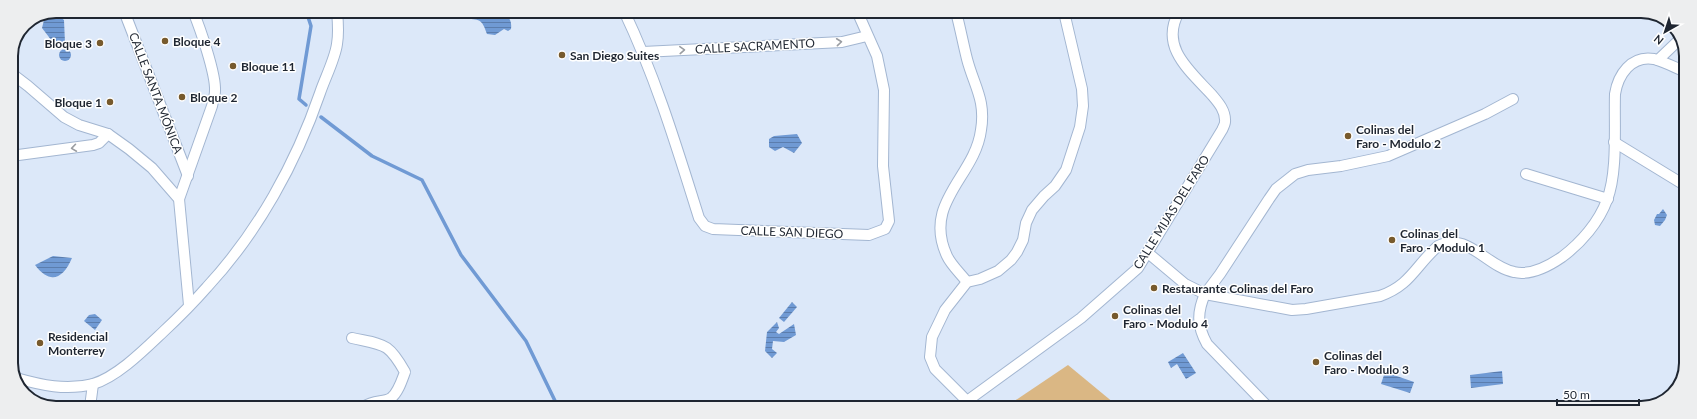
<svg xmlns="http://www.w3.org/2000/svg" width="1697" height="419" font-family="Lato,sans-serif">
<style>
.green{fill:#dab784}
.water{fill:url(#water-rules)}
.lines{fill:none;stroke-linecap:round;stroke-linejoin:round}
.stream{stroke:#709ad4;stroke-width:3.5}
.minor-casing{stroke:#a3b6d1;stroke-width:12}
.minor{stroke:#fff;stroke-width:10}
.oneway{stroke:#9a9da2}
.poi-dot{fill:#775a2d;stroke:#fff;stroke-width:1.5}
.labels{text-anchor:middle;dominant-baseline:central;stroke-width:3;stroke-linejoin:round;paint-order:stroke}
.poi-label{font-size:12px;font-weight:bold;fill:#1f2631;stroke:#fff;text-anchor:start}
.street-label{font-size:12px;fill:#1f2631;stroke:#fff}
.rim{fill:none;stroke:#1f2631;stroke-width:2}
</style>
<defs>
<pattern id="water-rules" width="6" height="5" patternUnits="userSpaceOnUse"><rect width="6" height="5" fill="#709ad4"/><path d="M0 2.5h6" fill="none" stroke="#5b7dad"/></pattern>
</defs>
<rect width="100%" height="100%" fill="#dce8f9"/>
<polygon class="green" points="1068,365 1120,408 1004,408"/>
<g class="water">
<path d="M461 11H467L469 15 472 16 477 11H488L487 15 489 17C500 13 513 13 511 29L508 31 504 29 495 35 487 34C483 23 482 19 469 19Z"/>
<polygon points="50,15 57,15 64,20 65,43 55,45 42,28 44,20"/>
<circle cx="65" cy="55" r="6"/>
<polygon points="797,134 802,143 794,153 783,147 775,151 769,147 769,139 774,136"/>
<polygon points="1663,209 1667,215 1665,220 1660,226 1655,225 1654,220 1657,214 1659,214"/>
<path d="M53 256 72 258C63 279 50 285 35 265Z"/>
<polygon points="792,302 797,307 784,322 779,318"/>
<polygon points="95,314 102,320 95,330 84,321 89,315"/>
<polygon points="777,322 779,328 776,332 779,334 794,324 796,335 784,342 773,341 772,349 777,353 772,358 765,351 767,332"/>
<polygon points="1183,353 1196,373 1186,379 1177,364 1171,368 1168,362"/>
<polygon points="1502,371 1503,384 1471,388 1470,375"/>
<polygon points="1385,372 1414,382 1410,393 1381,384"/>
</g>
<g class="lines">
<g class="stream">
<polyline points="306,11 311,26 299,99 306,105"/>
<polyline points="321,117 372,156 422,180 461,255 526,341 558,407"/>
</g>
<g class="minor-casing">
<g id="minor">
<polyline points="124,11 188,176"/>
<path d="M624 11C656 78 677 148 699 218L705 226 713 229 869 235 885 229 889 221 883 166 884 90 877 56 857 11"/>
<path d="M956 12C960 27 963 43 967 59 974 86 986 100 981 130 975 177 922 202 947 256 951 265 961 274 967 282"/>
<polyline points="643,52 842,42 867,36"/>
<polyline points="1658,60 1680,39"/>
<polyline points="11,73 28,86 64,117 79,125 108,134 129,149 152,168 179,199 189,305"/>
<path d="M1513 99 1485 114 1388 156 1341 166 1308 170 1295 174 1276 189 1269 199 1220 274 1205 294 1292 310 1306 309 1380 296C1411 285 1415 266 1438 246 1467 231 1487 267 1514 272 1531 276 1549 266 1562 257 1581 243 1599 222 1607 200 1618 172 1614 125 1615 94 1618 75 1631 55 1654 59 1665 62 1676 68 1686 72"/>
<polyline points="1614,142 1686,186"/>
<polyline points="11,156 93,145 99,143 108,134"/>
<polyline points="1526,174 1608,199"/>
<path d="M179 199 212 106C213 101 215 96 215 91 216 74 200 28 193 11"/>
<path d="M1148 253 1185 284 1205 294C1197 312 1197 326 1207 344L1269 408"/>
<path d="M352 338C384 345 388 342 405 372 402 380 398 393 391 398 383 403 375 399 363 407"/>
<path d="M16 378C41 385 66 391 93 384 117 377 144 350 163 332 178 318 193 303 207 287 258 232 296 163 320 93 325 78 335 59 337 44 339 33 338 22 337 11"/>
<path d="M967 401 1081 318 1138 268 1222 130C1223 128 1225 124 1225 122 1226 111 1218 102 1212 95 1190 71 1159 47 1179 12"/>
<polyline points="967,401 935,369 930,357 932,337 945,310 967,282 980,279 998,271 1011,260 1017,252 1023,240 1026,223 1032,210 1044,196 1055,186 1066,170 1080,127 1083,106 1082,89 1064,12"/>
<polyline points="90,407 93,384"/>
</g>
</g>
<use href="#minor" class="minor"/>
</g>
<defs><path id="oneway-chevron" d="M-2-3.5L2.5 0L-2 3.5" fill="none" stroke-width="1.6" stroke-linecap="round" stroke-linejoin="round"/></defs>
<g class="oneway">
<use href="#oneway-chevron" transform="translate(839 42) rotate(-6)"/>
<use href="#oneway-chevron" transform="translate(682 50) rotate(-3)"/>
<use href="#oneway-chevron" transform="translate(74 148) rotate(172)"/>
</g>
<g class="poi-dot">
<circle cx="165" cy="41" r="4"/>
<circle cx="100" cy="43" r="4"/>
<circle cx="562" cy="55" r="4"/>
<circle cx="233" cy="66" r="4"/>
<circle cx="182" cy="97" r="4"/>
<circle cx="110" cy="102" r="4"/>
<circle cx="1348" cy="136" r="4"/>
<circle cx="1392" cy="240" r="4"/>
<circle cx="1154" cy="288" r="4"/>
<circle cx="1115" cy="316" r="4"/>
<circle cx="40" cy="343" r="4"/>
<circle cx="1316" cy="362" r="4"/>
</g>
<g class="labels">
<g class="poi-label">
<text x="173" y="41">Bloque 4</text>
<text x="92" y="43" text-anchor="end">Bloque 3</text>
<text x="570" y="55">San Diego Suites</text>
<text x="241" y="66">Bloque 11</text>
<text x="190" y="97">Bloque 2</text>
<text x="102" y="102" text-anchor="end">Bloque 1</text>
<text x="1356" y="129">Colinas del<tspan x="1356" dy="14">Faro - Modulo 2</tspan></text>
<text x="1400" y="233">Colinas del<tspan x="1400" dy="14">Faro - Modulo 1</tspan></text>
<text x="1162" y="288">Restaurante Colinas del Faro</text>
<text x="1123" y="309">Colinas del<tspan x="1123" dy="14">Faro - Modulo 4</tspan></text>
<text x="48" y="336">Residencial<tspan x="48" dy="14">Monterrey</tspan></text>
<text x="1324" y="355">Colinas del<tspan x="1324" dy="14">Faro - Modulo 3</tspan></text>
</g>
<g class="street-label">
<text transform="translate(755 46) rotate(-3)">CALLE SACRAMENTO</text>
<text transform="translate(156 93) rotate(69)">CALLE SANTA MÓNICA</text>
<text transform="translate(1171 212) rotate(-58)">CALLE MIJAS DEL FARO</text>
<text transform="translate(792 232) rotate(2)">CALLE SAN DIEGO</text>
</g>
</g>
<path d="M0 0H1697V419H0ZM56 18H1641A38 38 0 0 1 1679 56V363A38 38 0 0 1 1641 401H56A38 38 0 0 1 18 363V56A38 38 0 0 1 56 18Z" fill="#edeeef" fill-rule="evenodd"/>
<path class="rim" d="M56 18H1641A38 38 0 0 1 1679 56V363A38 38 0 0 1 1641 401H56A38 38 0 0 1 18 363V56A38 38 0 0 1 56 18Z"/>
<g transform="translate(1665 32) rotate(219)" stroke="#ffffff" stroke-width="3" paint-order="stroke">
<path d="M0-3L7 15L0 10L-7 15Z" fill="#1f2631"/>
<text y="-6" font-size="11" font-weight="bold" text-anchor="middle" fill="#1f2631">N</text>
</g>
<path d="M1557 399v6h82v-6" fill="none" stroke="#1f2631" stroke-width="2"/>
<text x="1563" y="399" font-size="12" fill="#1f2631" stroke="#ffffff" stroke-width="3" paint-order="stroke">50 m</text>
</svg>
